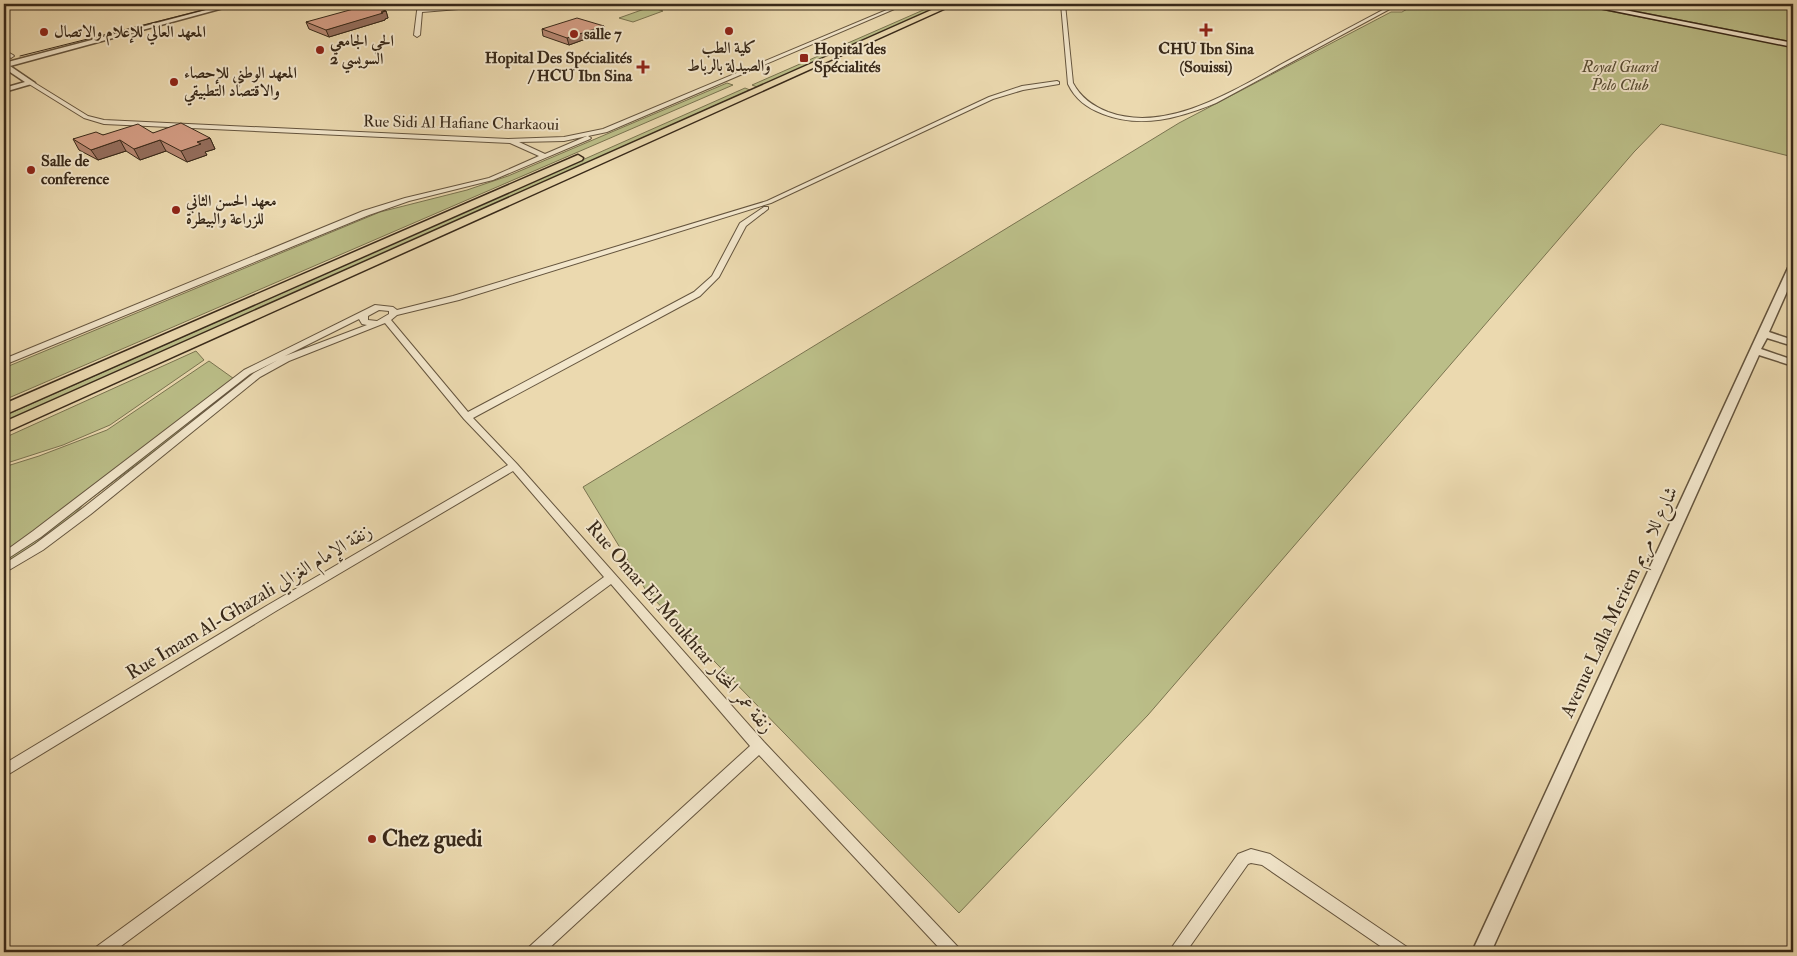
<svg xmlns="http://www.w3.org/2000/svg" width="1797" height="956" font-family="'IM FELL Double Pica',Amiri,serif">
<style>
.green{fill:#bbbe88;stroke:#7a7450}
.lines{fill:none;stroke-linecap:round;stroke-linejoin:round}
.minor-casing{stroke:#65553e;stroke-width:2}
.tertiary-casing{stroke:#65553e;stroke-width:3}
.secondary-casing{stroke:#382919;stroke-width:3}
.primary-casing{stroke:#382919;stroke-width:3}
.minor{fill:#f2e6cb;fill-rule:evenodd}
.tertiary{fill:#f2e6cb;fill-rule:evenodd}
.secondary{fill:#f2e6cb;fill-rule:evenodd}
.primary{fill:#ebd9af;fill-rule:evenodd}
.tram{stroke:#382919;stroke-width:1}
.wall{fill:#b78873;stroke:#382919}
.shaded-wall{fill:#956f5e;stroke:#382919}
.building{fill:#d59e86;stroke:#382919}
.poi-dot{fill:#8f2418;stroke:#f2e6cb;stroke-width:2}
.labels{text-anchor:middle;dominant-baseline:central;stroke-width:4;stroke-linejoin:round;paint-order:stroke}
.far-poi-label{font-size:16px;font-weight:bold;fill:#382919;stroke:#f2e6cb;text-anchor:start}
.far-park-label{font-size:16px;font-style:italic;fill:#594e35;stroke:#f2e6cb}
.far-street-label{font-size:16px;fill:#382919;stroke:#f2e6cb}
.street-label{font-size:19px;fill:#382919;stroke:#f2e6cb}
.near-poi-label{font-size:22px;font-weight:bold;fill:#382919;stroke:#f2e6cb;text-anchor:start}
</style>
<rect width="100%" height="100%" fill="#ebd9af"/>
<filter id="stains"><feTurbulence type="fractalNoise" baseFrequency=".004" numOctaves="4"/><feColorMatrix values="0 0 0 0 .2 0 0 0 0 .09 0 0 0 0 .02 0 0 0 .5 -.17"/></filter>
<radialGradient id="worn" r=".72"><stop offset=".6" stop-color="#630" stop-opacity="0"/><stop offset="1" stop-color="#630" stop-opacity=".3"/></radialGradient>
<g class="green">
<polygon points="937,4 944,4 757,87 752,85"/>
<polygon points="1408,4 1573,4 1793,47 1793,157 1661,124 1634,152 1148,715 959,913 647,592 583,487 1179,123 1391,12 1402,12 1409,8 1406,5"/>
<polygon points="1599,4 1793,4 1793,42"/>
<polygon points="650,7 663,11 633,22 619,18"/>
<polygon points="727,83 733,85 4,400 4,368 380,212 467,190 508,176"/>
<polygon points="745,88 750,90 4,422 4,416"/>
<polygon points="196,351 204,360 110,425 63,445 4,464 4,438"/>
<polygon points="209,361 237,381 180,432 85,503 69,520 4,565 4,467 39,456 107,430"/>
</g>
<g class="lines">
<g class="minor-casing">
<g id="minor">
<polygon points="419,4 423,5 423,9 500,4 518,4 422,12 420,35 417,37 414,35 417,11"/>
<path d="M901 4H906L607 132 588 136 591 138 590 139 493 180 409 201 369 215 4 365V359L363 211 405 198 489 178 539 156 510 143 104 124 84 118 29 84V82H33L88 116 104 120 508 139 564 137 603 129ZM587 136 545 154 519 142 564 141Z"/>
<path d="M1061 4H1065L1073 83C1081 98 1093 106 1108 112 1170 135 1240 86 1293 58 1326 40 1360 22 1394 4H1399L1216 103C1179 118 1142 129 1103 114 1087 108 1075 99 1068 84Z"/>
<polygon points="4,50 13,55 14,56 11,58 4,54"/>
<path d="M1057 81 1059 82V84L1023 90 993 99 771 203 459 300 397 315 391 320 468 412 694 292 712 276 740 223 764 207H768V209L746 226 719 277 700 296 473 418 517 464 764 742 958 947 961 952H943L759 755 545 952H526L529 947 750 746 611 584 113 952H93L96 947 604 577 513 471 276 611 4 777V764L268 605 508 465 464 419 385 323 289 361 260 377 91 514 43 550 4 573V564L35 544 83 508 254 373 278 360 250 374 41 537 4 561V552L33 531 244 370 375 305 393 307 397 310 453 296 767 201 989 97 1022 86ZM379 310 389 311V314L377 321 368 320V316ZM359 319 362 324 367 325 285 356Z"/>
<polygon points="1251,849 1270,854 1407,947 1410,952 1389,952 1262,865 1251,863 1248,864 1186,952 1169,952 1172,947 1238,854"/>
</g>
</g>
<g class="tertiary-casing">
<g id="tertiary">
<polygon points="229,4 238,4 10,66 35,83 4,92 4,88 25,82 4,68 4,63"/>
<polygon points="1793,265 1793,278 1769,332 1793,340 1793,346 1767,338 1761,349 1793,360 1793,366 1759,355 1491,952 1472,952 1758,333 1788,268"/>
</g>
</g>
<g class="secondary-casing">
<polygon id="secondary" points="1580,4 1594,4 1793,43 1793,47"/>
</g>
<g class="primary-casing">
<g id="primary">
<polygon points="945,4 955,4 4,433 4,422"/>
<polygon points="578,155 583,158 582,160 4,415 4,404"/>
</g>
</g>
<use href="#minor" class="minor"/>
<use href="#tertiary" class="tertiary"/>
<use href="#secondary" class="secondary"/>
<use href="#primary" class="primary"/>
<polyline class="tram" points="20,56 227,4"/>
</g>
<g class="wall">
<polygon points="386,11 388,18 385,19 385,20 329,37 309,29 306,22"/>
<polygon points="542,29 605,32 569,45 543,36"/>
<polygon points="153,133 210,138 215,149 205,152 207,155 187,162 166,151 140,160 126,151 98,160 79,150 73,139 103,135"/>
</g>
<g class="shaded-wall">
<polygon points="386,11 388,18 385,19 385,20 329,37 326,30"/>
<polygon points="604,26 605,32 569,45 567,38"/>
<polygon points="210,138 215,149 205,152 207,155 187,162 181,151 197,142"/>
<polygon points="120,140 126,151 98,160 91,150"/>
<polygon points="160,140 166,151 140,160 134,149"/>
</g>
<g class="building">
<polygon points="368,5 386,11 381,12 383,13 326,30 306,22"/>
<polygon points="577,18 604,26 567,38 542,29"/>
<polygon points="181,123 210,138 197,142 201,144 181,151 160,140 134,149 120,140 91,150 73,139 96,132 103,135 138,124 153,133"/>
</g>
<g class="poi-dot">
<path d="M1203.5 22.5h5v5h5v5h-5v5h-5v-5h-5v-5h5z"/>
<circle cx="729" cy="31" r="5"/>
<circle cx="44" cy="32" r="5"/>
<circle cx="574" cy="34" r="5"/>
<circle cx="320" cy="50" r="5"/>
<rect x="799" y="53" width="10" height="10" rx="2.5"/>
<path d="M640.5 59.5h5v5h5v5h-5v5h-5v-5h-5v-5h5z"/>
<circle cx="174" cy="82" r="5"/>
<circle cx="31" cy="170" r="5"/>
<circle cx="176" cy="210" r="5"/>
<circle cx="372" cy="839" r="5"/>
</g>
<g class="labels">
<g class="far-poi-label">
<text x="54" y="32">المعهد العالي للإعلام والاتصال</text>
<text x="584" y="34">salle 7</text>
<text x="330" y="41">الحي الجامعي<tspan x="330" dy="18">السويسي 2</tspan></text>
<text x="729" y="48" text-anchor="middle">كلية الطب<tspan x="729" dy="18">والصيدلة بالرباط</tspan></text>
<text x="814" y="49">Hopital des<tspan x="814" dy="18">Spécialités</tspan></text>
<text x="1206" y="49" text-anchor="middle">CHU Ibn Sina<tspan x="1206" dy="18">(Souissi)</tspan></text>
<text x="632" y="58" text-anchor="end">Hopital Des Spécialités<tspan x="632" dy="18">/ HCU Ibn Sina</tspan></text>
<text x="184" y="73">المعهد الوطني للإحصاء<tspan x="184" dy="18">والاقتصاد التطبيقي</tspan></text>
<text x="41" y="161">Salle de<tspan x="41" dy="18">conference</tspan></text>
<text x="186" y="201">معهد الحسن الثاني<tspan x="186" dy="18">للزراعة والبيطرة</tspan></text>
</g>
<g class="far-park-label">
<text x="1620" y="67">Royal Guard<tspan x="1620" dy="18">Polo Club</tspan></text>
</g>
<g class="far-street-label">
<text transform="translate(461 123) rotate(1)">Rue Sidi Al Hafiane Charkaoui</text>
</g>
<g class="street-label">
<text transform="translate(249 602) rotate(-31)">Rue Imam Al-Ghazali زنقة الإمام الغزالي</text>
<text transform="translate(1619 602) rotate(-65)">Avenue Lalla Meriem شارع للا مريم</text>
<text transform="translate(680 627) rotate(49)">Rue Omar El Moukhtar زنقة عمر المختار</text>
</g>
<g class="near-poi-label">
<text x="382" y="839">Chez guedi</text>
</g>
</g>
<rect width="1797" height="956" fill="none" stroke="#ebd9af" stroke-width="20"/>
<rect x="5" y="5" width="1787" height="946" fill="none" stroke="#382919" stroke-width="2.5"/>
<rect x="10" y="10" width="1777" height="936" fill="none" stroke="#382919"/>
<rect width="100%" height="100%" filter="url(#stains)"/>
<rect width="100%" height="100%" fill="url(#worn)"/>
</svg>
